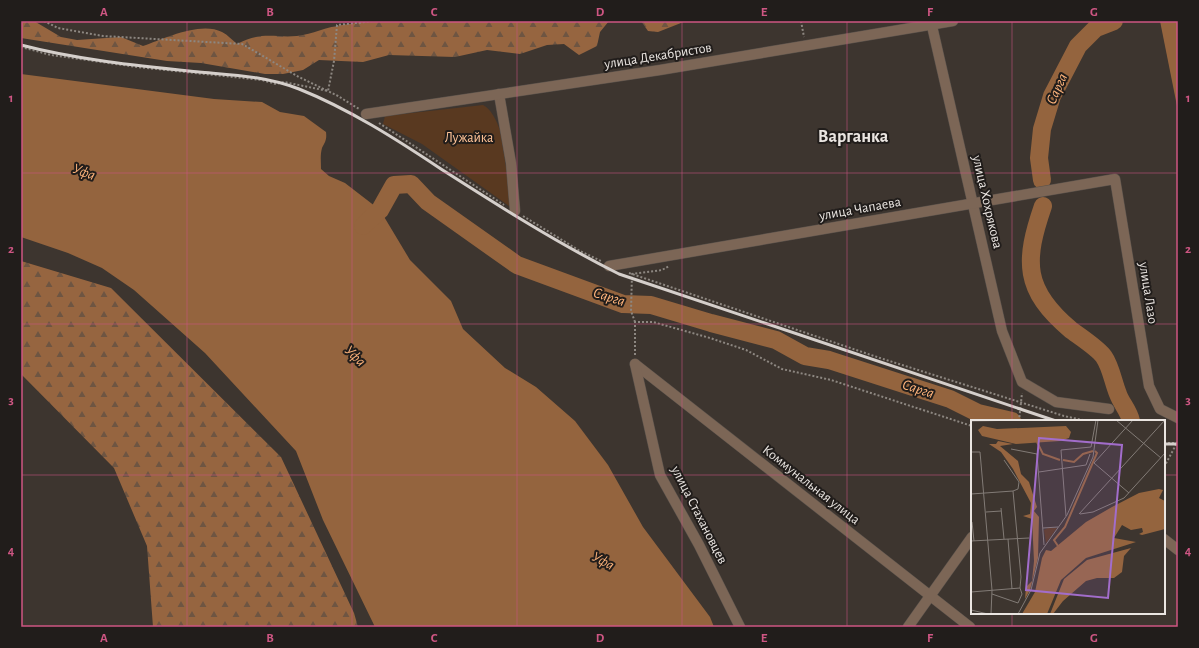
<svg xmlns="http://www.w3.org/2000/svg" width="1199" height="648" font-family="'Alegreya Sans',sans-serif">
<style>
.forest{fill:url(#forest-firs)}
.park{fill:#593920}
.water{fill:#94643e}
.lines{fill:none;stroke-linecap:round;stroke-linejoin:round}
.river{stroke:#94643e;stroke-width:18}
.minor-casing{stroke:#59514b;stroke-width:11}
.path{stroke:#8d8781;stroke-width:2;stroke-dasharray:2 2;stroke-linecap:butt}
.minor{stroke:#7c6656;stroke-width:10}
.rail{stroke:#d5cfcb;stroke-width:3}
.grid{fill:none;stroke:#ce5683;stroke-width:1;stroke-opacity:0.55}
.labels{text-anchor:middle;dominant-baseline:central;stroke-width:4;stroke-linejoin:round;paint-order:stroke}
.street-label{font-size:14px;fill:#eae5e1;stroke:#211d1b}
.park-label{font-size:14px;fill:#ffc397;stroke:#211d1b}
.water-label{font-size:15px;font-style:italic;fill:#fdb37b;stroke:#211d1b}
.district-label{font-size:18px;font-weight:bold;fill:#eae5e1;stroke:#211d1b}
.inset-river{fill:none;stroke:#94643e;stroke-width:2}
.inset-road{fill:none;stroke:#827b76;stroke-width:1}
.view{fill:#a26dcb;fill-opacity:0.15;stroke:#a26dcb;stroke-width:2}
.inset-edge{fill:none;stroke:#eae5e1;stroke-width:2}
.neatline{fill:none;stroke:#ce5683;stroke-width:1.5}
.grid-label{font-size:13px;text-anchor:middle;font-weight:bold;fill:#ce5683}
</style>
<defs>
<pattern id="forest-firs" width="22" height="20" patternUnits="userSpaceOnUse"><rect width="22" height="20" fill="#966540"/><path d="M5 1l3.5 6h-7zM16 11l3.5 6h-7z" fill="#6e5542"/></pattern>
</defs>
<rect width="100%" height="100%" fill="#3d352f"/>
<g class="forest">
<path d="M21 21H34L61 37 77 40 121 37 143 46C164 39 200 21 222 32 228 35 232 40 237 44 262 31 274 38 297 36 313 34 326 27 342 25 352 24 363 21 373 21 386 21 396 23 409 21H609L600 32 597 46 579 55 564 44 547 45 520 54 487 50 455 57 389 55 363 62 319 60 303 70 283 74H265L201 63 167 61 21 38Z"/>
<polygon points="641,21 686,21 658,32 648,31"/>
<polygon points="21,261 111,288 281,457 354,613 358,627 153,627 147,546 114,468 21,374"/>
</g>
<path class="park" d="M483 105C492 110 496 120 500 130L512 204 509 206 422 144 383 124 385 116Z"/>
<g class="water">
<polygon points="1160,21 1178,21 1178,111"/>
<path d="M21 74 214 99 262 102 280 112 304 116 326 132C327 140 325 142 322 148 320 155 321 162 321 169L329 176 345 183 380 210 410 260 451 301 463 329 505 368 536 387 575 421 608 465 643 527 710 617 714 627H375L323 520 296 451 205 353 134 290 102 268 68 253 21 237Z"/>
</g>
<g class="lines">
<g class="river">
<polyline points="1042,180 1039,158 1042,129 1052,96 1078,46 1096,28 1114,21"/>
<path d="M1043 206C1024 261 1023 290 1071 330 1079 336 1099 349 1104 357 1111 367 1113 382 1118 394 1121 403 1129 411 1131 421"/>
<polyline points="363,226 380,210 394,185 411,184 428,202 517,265 623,304 651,305 711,323 776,340 805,356 829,360 950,399 978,413 1012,421"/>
</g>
<g class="minor-casing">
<g id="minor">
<polyline points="932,26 1002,331 1022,382 1056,402 1109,409"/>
<polyline points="499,94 511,163 515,211"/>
<polyline points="366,114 660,70 953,21"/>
<polyline points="609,266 1115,179 1149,386 1160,409 1178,418"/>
<polyline points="635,364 970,627"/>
<polyline points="635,364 660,475 699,545 740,627"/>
<polyline points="1164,539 1178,550"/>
<polyline points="908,627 972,537"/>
</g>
</g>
<g class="path">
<polyline points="44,21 58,28 103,36 242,44 299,77 338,96 359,109"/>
<polyline points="801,21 804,37"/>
<polyline points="21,47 51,55 137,67 262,80 276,84 284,82 328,91 334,61 337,25 374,21"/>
<polyline points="379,123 504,205"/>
<polyline points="523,216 580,251 601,261"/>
<polyline points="629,273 880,358 1064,416 1087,421"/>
<polyline points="635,322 631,311 632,274 662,270 669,266"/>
<polyline points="635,355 635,322 653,322 710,338 746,350 782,369 831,380 972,426"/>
<polyline points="1019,421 1022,393"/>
<polyline points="1164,443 1177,443"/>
<polyline points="1164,467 1178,441"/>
</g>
<use href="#minor" class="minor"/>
<g class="rail">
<path d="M21 45C78 60 140 66 199 72 233 75 266 76 299 89 349 109 396 139 441 169 499 206 557 243 619 274L1056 421"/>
<polyline points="1164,444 1178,444"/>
</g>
</g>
<path class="grid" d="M187 21V627M352 21V627M517 21V627M682 21V627M847 21V627M1012 21V421M21 173H1178M21 324H1178M21 475H972M1164 475H1178M1012 613V627"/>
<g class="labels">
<g class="street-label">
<text transform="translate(658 56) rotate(-9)">улица Декабристов</text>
<text transform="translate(987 202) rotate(77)">улица Хохрякова</text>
<text transform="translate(860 209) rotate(-10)">улица Чапаева</text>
<text transform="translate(1148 293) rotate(81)">улица Лазо</text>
<text transform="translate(811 485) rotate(38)">Коммунальная улица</text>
<text transform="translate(699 515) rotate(63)">улица Стахановцев</text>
</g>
<g class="park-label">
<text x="469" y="138">Лужайка</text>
</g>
<g class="water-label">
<text transform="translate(1057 89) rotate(-66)">Сарга</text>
<text transform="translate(84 172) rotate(20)">Уфа</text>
<text transform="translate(609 297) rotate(17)">Сарга</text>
<text transform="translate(355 356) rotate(44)">Уфа</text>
<text transform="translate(918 389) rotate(18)">Сарга</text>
<text transform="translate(603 561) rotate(29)">Уфа</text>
</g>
<g class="district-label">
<text x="853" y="137">Варганка</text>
</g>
</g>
<g transform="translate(971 420)">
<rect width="194" height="194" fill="#3d352f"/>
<path d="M27 21 42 24 29 26 47 41 50 54 58 62 66 87 63 91 68 97 67 138 59 170 54 179 55 167 61 161 63 141 61 99 52 96 59 94 60 83 42 49 30 32 18 24H25ZM160 128 153 136 151 152 143 158H126L115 161 92 181 82 194H79L93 159 116 140Z" fill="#966540"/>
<path d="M77 108H86L75 123 73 110Z" fill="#593920"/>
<path d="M12 6 26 9 95 6 100 12 98 18 89 21 45 24 11 16 7 10ZM188 69 192 70 188 78 194 81V109L171 115 168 114 172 112 171 108 160 110 151 105 143 118 165 122 115 138 90 160 76 194H51L64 172 71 138 75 130 80 131 115 102 141 87 168 73Z" fill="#94643e"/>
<path class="inset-river" d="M66 22 72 34 89 40M92 40 103 42 112 34 122 31M87 126 83 120 94 107 126 33 124 31"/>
<path class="inset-road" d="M145 0 190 38M0 1 57 0M40 29 66 34 73 125M0 32H9L21 170 20 194M68 52 115 45 119 34M158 73 123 43 162 0M0 74 42 71M30 88 33 119M15 92 30 91M108 94 194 0M109 94 122 92 153 78 194 33M95 96 90 30 120 27 125 0M1 102 3 121M72 108 87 107M37 119 41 169M0 121 58 118M0 172 49 168M21 174 47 183 51 174 49 168 50 157 42 71 47 69 48 62 33 40M0 190 17 194M47 194 60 170 69 133 96 95 122 37 127 0"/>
<path class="view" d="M68 18 151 25 137 178 55 170Z"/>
<rect width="194" height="194" class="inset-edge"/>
</g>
<rect width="1199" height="648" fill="none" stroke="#211d1b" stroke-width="44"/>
<rect x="22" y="22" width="1155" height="604" class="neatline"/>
<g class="grid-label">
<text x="104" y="16">A</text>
<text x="270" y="16">B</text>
<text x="434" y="16">C</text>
<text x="600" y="16">D</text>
<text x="764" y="16">E</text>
<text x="930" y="16">F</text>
<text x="1094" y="16">G</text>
<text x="11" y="102">1</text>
<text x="1188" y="102">1</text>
<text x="11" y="253">2</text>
<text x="1188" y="253">2</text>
<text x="11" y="404">3</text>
<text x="1188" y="404">3</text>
<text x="11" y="555">4</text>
<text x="1188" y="555">4</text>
<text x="104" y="642">A</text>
<text x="270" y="642">B</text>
<text x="434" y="642">C</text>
<text x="600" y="642">D</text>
<text x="764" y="642">E</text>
<text x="930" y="642">F</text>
<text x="1094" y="642">G</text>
</g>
</svg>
